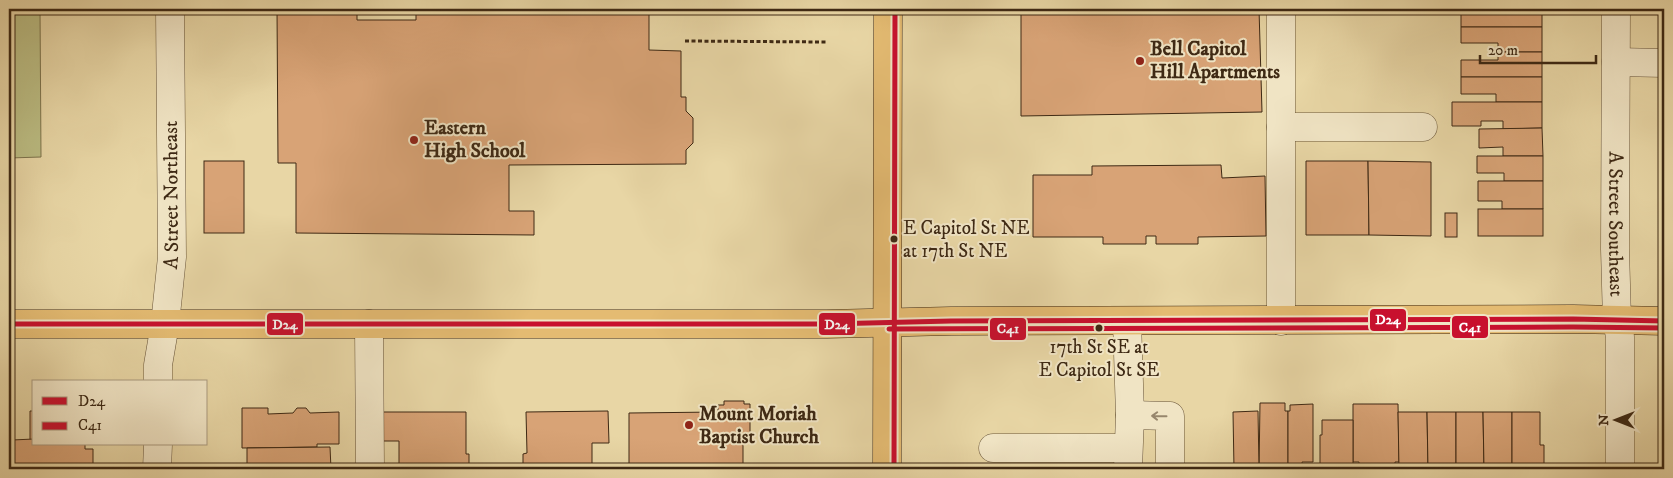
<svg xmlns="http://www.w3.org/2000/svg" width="1673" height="478" font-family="'IM FELL DW Pica',serif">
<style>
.green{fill:#bbbc82;stroke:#7c724b}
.building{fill:#d8a376;stroke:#3e2914}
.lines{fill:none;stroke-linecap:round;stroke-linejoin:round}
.minor-casing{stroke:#685438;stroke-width:29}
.major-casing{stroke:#3e2914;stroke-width:29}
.path{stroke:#3e2914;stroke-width:3;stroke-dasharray:4 2.5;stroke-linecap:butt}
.minor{stroke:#f0e4c4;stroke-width:28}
.major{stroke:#e4bb72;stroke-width:28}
.bus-1-casing{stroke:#f0e4c4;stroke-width:9}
.bus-2-casing{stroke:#f0e4c4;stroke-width:9}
.bus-1{stroke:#c8102e;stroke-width:5}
.bus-2{stroke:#c8102e;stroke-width:5}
.oneway{stroke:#97866c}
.poi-dot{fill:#8f2418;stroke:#f0e4c4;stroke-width:2}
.bus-dot{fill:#3e2914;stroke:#f0e4c4;stroke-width:2}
.labels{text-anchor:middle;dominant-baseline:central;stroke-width:4;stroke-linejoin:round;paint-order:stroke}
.bus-label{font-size:19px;fill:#3e2914;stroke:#f0e4c4;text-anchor:start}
.poi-label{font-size:20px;font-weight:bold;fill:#3e2914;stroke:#f0e4c4;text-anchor:start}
.street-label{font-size:20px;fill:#3e2914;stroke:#f0e4c4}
.line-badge{stroke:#f0e4c4;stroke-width:2}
.badge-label{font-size:14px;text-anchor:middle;font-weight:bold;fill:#fff}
</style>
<rect width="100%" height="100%" fill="#e8d6a5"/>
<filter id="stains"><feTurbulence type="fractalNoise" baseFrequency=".004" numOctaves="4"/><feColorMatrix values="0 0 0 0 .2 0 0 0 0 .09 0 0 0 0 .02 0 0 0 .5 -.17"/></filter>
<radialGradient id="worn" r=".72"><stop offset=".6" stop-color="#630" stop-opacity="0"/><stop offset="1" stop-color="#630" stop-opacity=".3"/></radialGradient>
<polygon class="green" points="9,9 40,9 41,157 9,158"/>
<g class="building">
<polygon points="277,9 357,9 357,20 416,20 416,9 649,9 649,50 681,51 681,97 686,97 686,111 693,118 693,143 686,150 686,164 509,165 509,211 534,211 534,235 296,233 296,163 278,163"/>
<polygon points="1021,9 1259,9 1262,112 1021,116"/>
<polygon points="1498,9 1542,9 1542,27 1461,27 1461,13 1498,13"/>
<polygon points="1461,27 1542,27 1542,52 1498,52 1498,43 1461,43"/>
<polygon points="1498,52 1542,52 1542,77 1461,77 1461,60 1498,60"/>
<polygon points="1461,77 1542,77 1542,102 1496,102 1496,94 1461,94"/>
<polygon points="1452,102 1542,102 1542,128 1503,129 1503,121 1481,121 1481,126 1452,126"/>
<polygon points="1542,128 1543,156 1503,156 1503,147 1479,148 1479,129"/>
<polygon points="1477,156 1543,156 1543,181 1504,181 1504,173 1477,173"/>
<rect x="204" y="161" width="40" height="72"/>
<polygon points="1306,161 1368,161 1369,235 1306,235"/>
<polygon points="1368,161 1431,162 1431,236 1369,235"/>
<polygon points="1221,165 1222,178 1265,176 1266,236 1198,237 1198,244 1156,244 1156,236 1146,236 1146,244 1103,244 1103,237 1033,237 1033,175 1092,175 1092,166"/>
<polygon points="1478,181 1543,181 1543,209 1502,209 1502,201 1478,201"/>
<rect x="1478" y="209" width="65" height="27"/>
<rect x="1445" y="213" width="12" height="24"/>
<polygon points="724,401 744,401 744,404 750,404 750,437 743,437 743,469 629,469 629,413 718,412 718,405 724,405"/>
<polygon points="1260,403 1285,403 1285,411 1288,411 1288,469 1259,469"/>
<polygon points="1313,404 1313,462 1302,462 1303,469 1288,469 1288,411 1290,411 1290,405"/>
<polygon points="1353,404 1398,404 1399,462 1395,462 1395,469 1359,469 1359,462 1353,462"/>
<polygon points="242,408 268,408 268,414 293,413 297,408 306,408 310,413 339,412 339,444 317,444 317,447 242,448"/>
<polygon points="30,411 34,411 34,439 30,440"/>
<polygon points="608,411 609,443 592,443 592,469 523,469 523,454 527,453 526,412"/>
<polygon points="1258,411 1259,469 1234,469 1233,412"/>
<polygon points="383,412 466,412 466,454 469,454 469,469 399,469 399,441 383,441"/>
<polygon points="1398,412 1427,412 1428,469 1399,469"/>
<polygon points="1427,412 1456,412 1456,469 1428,469"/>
<polygon points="1456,412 1483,412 1484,469 1456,469"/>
<polygon points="1483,412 1512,412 1512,469 1484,469"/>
<polygon points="1512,412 1540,412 1540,445 1544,445 1544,467 1515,467 1515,469 1512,469"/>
<polygon points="1322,420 1353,420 1353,469 1320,469 1320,435 1322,435"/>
<polygon points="34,439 34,444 85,444 85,449 93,449 93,468 12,469 12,440"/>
<polygon points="330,447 331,469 247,469 247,448"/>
</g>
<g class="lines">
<g class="minor-casing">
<g id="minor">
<path id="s1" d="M1616 9 1615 249 1617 320 1620 337V469"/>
<polyline points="1616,62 1664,63"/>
<polyline points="1281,127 1423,127"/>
<polyline points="1127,321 1130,415 1128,469"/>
<polyline points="1281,321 1281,9"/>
<polyline points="369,324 370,469"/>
<path id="s2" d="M158 382V365L165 324 172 257 170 9"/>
<polyline points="1130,415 1170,416 1170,469"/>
<polyline points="993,448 1128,448"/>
<polyline points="157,469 158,444"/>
</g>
</g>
<g class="major-casing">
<g id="major">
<polyline points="9,324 827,324 951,321 1573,319 1664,321"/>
<polyline points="887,469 888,9"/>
</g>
</g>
<polyline class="path" points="685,41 826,42"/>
<use href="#minor" class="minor"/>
<use href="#major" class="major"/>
<g class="bus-1-casing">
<polyline id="bus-1" points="9,324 827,324 951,321 1573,319 1664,321"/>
</g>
<g class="bus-2-casing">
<g id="bus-2">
<polyline points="889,329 1573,327 1664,328"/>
<polyline points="894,469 895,9"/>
</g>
</g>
<use href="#bus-1" class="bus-1"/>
<use href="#bus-2" class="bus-2"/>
</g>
<defs><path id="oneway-shaft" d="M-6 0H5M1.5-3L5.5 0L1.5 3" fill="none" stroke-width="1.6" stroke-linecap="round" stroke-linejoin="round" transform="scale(1.25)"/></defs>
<use class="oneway" href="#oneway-shaft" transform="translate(1159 416) rotate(-179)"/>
<g class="poi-dot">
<circle cx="1140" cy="61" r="5"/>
<circle cx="414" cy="140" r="5"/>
<circle cx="689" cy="425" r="5"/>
</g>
<g class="bus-dot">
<circle cx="894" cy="239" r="4.5"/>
<circle cx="1099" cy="328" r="4.5"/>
</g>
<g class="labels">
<g class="bus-label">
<text x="903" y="228">E Capitol St NE<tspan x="903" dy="23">at 17th St NE</tspan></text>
<text x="1099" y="347" text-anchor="middle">17th St SE at<tspan x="1099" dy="23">E Capitol St SE</tspan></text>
</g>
<g class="poi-label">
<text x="1150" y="49">Bell Capitol<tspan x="1150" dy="23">Hill Apartments</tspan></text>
<text x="424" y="128">Eastern<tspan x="424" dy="23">High School</tspan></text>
<text x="699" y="414">Mount Moriah<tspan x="699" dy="23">Baptist Church</tspan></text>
</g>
<g class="street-label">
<text stroke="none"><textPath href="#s2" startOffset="188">A Street Northeast</textPath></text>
<text stroke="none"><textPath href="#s1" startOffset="215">A Street Southeast</textPath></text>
</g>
</g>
<g class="line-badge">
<rect x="1369" y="308" width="38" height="24" rx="5" fill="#c8102e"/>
<rect x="818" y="312" width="38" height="24" rx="5" fill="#c8102e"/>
<rect x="266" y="312" width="38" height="24" rx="5" fill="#c8102e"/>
<rect x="1451" y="315" width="38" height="24" rx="5" fill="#c8102e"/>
<rect x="989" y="317" width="38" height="24" rx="5" fill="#c8102e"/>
</g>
<g class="badge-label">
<text x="1388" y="324">D24</text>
<text x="837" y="329">D24</text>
<text x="285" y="329">D24</text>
<text x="1470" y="332">C41</text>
<text x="1008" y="333">C41</text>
</g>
<rect width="1673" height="478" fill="none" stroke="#e8d6a5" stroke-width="30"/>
<rect x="10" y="10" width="1653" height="458" fill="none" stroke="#3e2914" stroke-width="2.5"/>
<rect x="15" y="15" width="1643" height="448" fill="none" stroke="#3e2914"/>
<rect x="32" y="380" width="175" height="65" fill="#f0e4c4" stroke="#a9997e"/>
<rect x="42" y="397" width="25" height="8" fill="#c8102e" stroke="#a9997e"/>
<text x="78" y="406" font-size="15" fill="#3e2914">D24</text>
<rect x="42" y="422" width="25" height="8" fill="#c8102e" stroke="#a9997e"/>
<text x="78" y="430" font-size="15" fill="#3e2914">C41</text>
<g transform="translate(1616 420) rotate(270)" stroke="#f0e4c4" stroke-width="4" paint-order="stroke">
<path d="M0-4L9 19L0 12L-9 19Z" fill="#3e2914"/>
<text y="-8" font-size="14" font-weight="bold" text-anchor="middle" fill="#3e2914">N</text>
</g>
<path d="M1480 55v8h116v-8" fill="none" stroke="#3e2914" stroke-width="2.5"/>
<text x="1488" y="55" font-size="15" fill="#3e2914" stroke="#f0e4c4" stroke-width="4" paint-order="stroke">20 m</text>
<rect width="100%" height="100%" filter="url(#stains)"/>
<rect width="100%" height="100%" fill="url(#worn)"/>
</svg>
